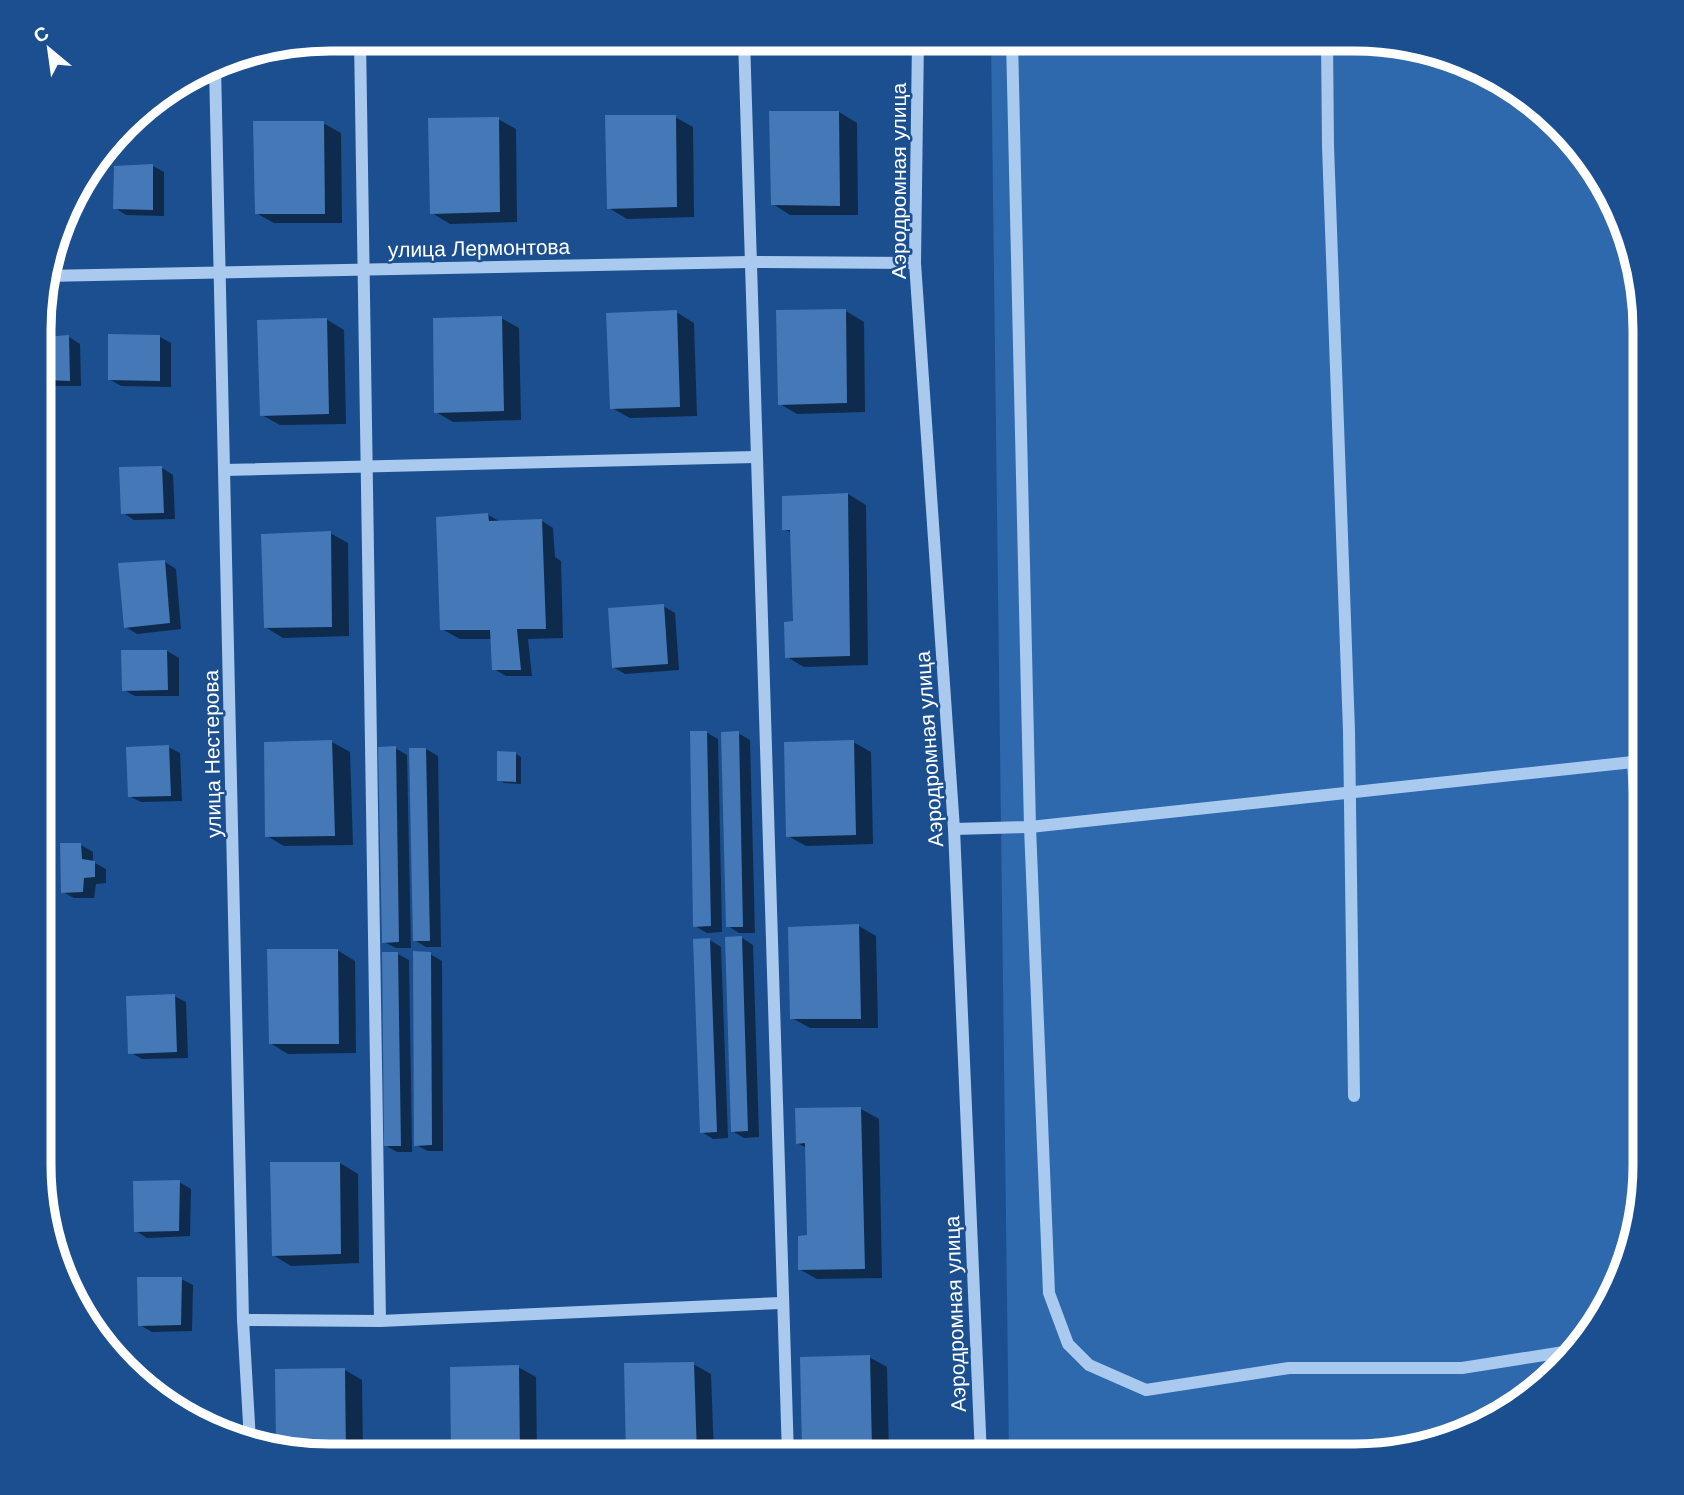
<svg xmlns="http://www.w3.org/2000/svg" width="1684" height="1495" font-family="Helvetica,sans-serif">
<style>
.green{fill:#2e69ad}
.shadow{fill:#0007}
.building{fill:#4478b7}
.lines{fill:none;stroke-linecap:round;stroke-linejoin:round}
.minor{stroke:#a9c9ee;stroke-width:12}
.labels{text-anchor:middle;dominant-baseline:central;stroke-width:5;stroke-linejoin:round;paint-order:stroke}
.street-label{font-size:21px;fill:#fff;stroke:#1b4f8f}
.rim{fill:none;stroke:#fff;stroke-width:9}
</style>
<rect width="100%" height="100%" fill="#1b4f8f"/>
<polygon class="green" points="991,39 1374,39 1484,69 1573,137 1623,218 1645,310 1645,1166 1623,1277 1547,1384 1466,1434 1373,1456 1009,1456"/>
<g class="shadow">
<polygon points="839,112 857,123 858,215 790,215 773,204"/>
<polygon points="675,117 693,127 694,217 627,219 609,208"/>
<polygon points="498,119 516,129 517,222 450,224 432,213"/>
<polygon points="323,123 341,133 342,223 274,223 256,213"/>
<polygon points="153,166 164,172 164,216 126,215 115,208"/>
<polygon points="73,197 73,218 65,218"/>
<polygon points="846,311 864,322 865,412 797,414 780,404"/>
<polygon points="676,312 694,323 697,416 630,418 612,408"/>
<polygon points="501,318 519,328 521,420 453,422 436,412"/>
<polygon points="326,319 344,330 346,424 280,425 262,415"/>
<polygon points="69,337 80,344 81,386 47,386 43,383 44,338"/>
<polygon points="160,337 171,343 171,387 121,386 109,379"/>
<polygon points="162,468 173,475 175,519 134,520 123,513"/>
<polygon points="848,494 866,505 868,665 804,667 787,657 795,623 792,533 784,529"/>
<polygon points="488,515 499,521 542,521 553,528 555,557 561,561 563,638 528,639 532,676 506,676 494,669 493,639 460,639 442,629"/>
<polygon points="330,533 348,543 349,636 283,638 265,627"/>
<polygon points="165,562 176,569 181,629 137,634 126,627"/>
<polygon points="663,606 675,613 679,670 625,674 613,667"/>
<polygon points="167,651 179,658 179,696 135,696 124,690"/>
<polygon points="706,732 718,739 722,932 707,933 695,926"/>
<polygon points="738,733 750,740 755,933 739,933 728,926"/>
<polygon points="332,742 350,752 353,845 284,846 267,836"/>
<polygon points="853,742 871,752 873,844 806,846 788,836"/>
<polygon points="168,747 180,753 182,801 141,802 129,796"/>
<polygon points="395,748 407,755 411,948 396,948 384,942"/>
<polygon points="426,749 438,756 441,947 426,947 414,940"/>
<polygon points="516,754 521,757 521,784 504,783 499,780"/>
<polygon points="81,845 93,852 93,862 106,869 106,883 96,884 94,898 74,898 63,892"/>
<polygon points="859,926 876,936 878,1028 810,1028 792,1018"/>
<polygon points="742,938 753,945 759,1137 744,1138 732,1131"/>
<polygon points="710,940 721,947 728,1138 713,1139 702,1132"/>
<polygon points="337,950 355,961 356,1053 288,1054 270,1043"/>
<polygon points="398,954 409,960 412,1152 397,1152 385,1145"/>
<polygon points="430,954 442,961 443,1151 428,1151 416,1145"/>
<polygon points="174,996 186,1002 188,1058 142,1059 130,1052"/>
<polygon points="861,1109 879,1119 882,1278 817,1279 799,1269 809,1237 807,1148 797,1143"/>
<polygon points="340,1163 358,1174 359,1263 291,1266 273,1255"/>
<polygon points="179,1182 191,1189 190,1236 147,1238 136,1231"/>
<polygon points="181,1279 193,1285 192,1331 152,1332 140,1325"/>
<polygon points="869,1357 887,1367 889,1456 814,1456 804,1450"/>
<polygon points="693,1364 711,1374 714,1456 628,1456 626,1365"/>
<polygon points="518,1367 536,1377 537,1456 453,1456 452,1368"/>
<polygon points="345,1370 362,1380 363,1456 329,1456 278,1446"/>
</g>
<g class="building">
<polygon points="769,111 839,111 840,206 771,205"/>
<polygon points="605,115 676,115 677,207 607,209"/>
<polygon points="499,117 500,212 430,214 428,118"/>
<polygon points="253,121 324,121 325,214 255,214"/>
<polygon points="153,164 153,210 113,209 114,166"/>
<polygon points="846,309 847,403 778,405 776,310"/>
<polygon points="677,310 680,407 610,409 606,313"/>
<polygon points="502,316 504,411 434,413 433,318"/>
<polygon points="327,318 329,414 260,416 257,320"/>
<polygon points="108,334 160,335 160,381 108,380"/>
<polygon points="69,335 70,381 43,380 44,337"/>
<polygon points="162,466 164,513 121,514 119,467"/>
<polygon points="848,493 850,656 785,658 784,622 793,621 790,530 782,530 782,496"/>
<polygon points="488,513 489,521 542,519 546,629 517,629 521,670 492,670 490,630 440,630 436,517"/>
<polygon points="331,531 332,627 264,628 261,534"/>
<polygon points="165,560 170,623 124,628 118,563"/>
<polygon points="664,604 668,664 612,668 608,608"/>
<polygon points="121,650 167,650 168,690 122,691"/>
<polygon points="690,731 707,731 711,926 693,927"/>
<polygon points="739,731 743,927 726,927 721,732"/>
<polygon points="332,740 335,836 265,837 264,742"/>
<polygon points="854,740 856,835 786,837 784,742"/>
<polygon points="169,745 171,796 128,797 126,747"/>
<polygon points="396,746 399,942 382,943 378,747"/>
<polygon points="409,748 426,748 430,941 413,941"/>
<polygon points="497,751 516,752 516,782 497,781"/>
<polygon points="60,843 81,843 82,859 95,861 95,877 84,878 83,892 61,893"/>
<polygon points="859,924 861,1019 790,1019 788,927"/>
<polygon points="742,936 748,1131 731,1132 725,937"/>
<polygon points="710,938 717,1132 700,1133 693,939"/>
<polygon points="267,949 338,949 339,1044 269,1044"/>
<polygon points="413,951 431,952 432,1145 414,1146"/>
<polygon points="382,952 398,952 401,1146 384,1146"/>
<polygon points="175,994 177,1052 128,1054 126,996"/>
<polygon points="861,1107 865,1269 798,1270 798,1236 807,1235 805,1143 796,1144 795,1108"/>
<polygon points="270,1162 340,1162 341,1254 272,1256"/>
<polygon points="180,1180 179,1231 134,1232 133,1181"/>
<polygon points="137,1277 182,1277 181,1325 138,1326"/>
<polygon points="870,1355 872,1449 802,1451 800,1357"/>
<polygon points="694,1362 697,1455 626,1456 624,1363"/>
<polygon points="519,1365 520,1456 451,1456 450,1367"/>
<polygon points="345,1368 346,1456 329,1456 276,1446 275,1369"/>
</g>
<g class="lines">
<g class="minor">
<polyline points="360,39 380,1321"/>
<polyline points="744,39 788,1456"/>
<polyline points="918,39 915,263 954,829 981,1456"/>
<polyline points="1012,39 1030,827 1049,1293 1068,1344 1089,1365 1146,1390 1289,1368 1462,1368 1570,1351"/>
<polyline points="1327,39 1328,146 1349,731 1354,1096"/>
<polyline points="215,66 243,1320 250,1441"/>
<polyline points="44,276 749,262 915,263"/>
<polyline points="1642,297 1645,589"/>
<polyline points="225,470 755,457"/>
<polyline points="1645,736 1633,762 1645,956"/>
<polyline points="954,829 1030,827 1633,762 1645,752"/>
<polyline points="243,1320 380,1321 781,1303"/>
</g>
</g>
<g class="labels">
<g class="street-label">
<text transform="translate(898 181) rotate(-90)">Аэродромная улица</text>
<text transform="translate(479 248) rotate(-1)">улица Лермонтова</text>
<text transform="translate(929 749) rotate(-94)">Аэродромная улица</text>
<text transform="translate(212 754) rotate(-91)">улица Нестерова</text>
<text transform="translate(955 1314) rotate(-92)">Аэродромная улица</text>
</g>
</g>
<path d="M0 0H1684V1495H0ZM330 51H1354A279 279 0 0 1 1633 330V1165A279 279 0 0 1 1354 1444H330A279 279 0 0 1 51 1165V330A279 279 0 0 1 330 51Z" fill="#1b4f8f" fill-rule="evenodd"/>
<path class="rim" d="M330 51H1354A279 279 0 0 1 1633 330V1165A279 279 0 0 1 1354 1444H330A279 279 0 0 1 51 1165V330A279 279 0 0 1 330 51Z"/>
<g transform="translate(49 49) rotate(331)" stroke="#1b4f8f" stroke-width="5" paint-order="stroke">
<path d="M0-5L12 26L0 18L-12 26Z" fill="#ffffff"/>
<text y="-10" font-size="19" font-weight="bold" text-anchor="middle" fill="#ffffff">С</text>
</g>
</svg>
